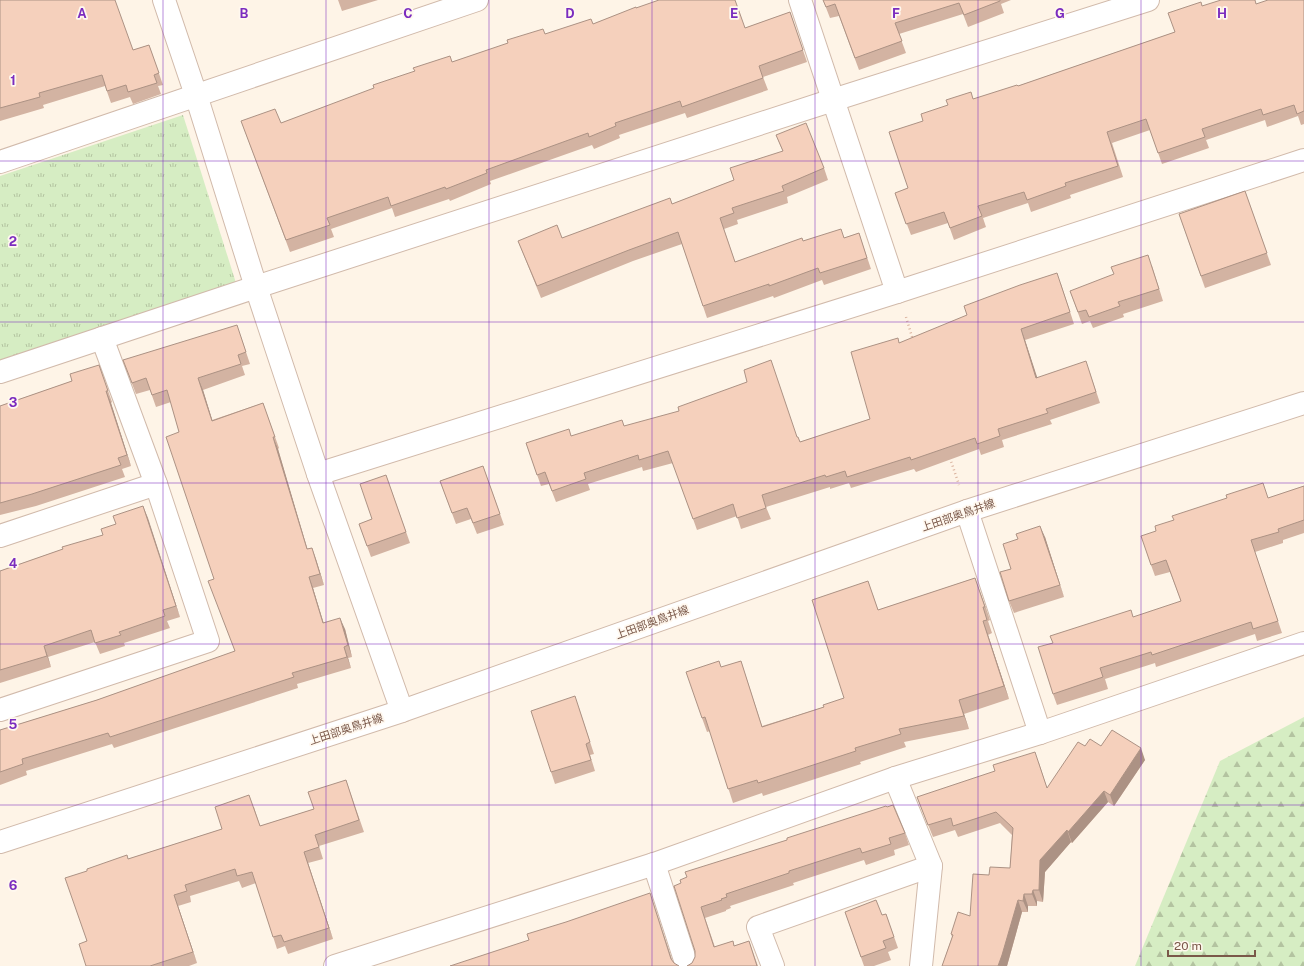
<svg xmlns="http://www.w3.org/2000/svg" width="1304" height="966" font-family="'Public Sans','Noto Sans JP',sans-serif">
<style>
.forest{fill:url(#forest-firs)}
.park{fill:url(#park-tufts)}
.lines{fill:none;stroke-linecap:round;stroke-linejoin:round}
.minor-casing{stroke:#d1baab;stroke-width:24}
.tertiary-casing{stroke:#d1baab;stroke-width:24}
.path{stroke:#dbb39f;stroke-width:2.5;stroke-dasharray:1 3;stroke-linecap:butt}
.minor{stroke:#fff;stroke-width:22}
.tertiary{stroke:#fff;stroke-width:22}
.wall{fill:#d3b3a2}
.shaded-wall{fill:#ac9284}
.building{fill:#f5d0bc;stroke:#ac9284}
.grid{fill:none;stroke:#7b2cbf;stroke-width:1;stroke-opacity:0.55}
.labels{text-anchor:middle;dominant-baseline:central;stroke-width:3.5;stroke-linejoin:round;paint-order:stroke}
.street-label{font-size:11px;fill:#7a5849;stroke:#fff8ef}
.grid-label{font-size:13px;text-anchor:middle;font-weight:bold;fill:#7b2cbf;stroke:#fff8ef;stroke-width:3.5;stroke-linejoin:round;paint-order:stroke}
</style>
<defs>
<pattern id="forest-firs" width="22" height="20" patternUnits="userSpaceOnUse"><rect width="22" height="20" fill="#d6edc3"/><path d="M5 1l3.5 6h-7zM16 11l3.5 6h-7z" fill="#b3c3a0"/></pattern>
<pattern id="park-tufts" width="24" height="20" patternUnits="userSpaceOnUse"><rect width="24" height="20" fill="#d6edc3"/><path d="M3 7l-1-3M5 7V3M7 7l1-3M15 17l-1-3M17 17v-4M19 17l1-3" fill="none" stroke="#b3c3a0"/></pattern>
</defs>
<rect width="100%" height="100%" fill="#fef4e7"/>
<polygon class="forest" points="1304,717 1304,966 1135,966 1220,761"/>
<polygon class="park" points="183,115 236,283 0,362 0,176"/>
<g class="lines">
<g class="minor-casing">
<g id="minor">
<polyline points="800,0 897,292"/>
<polyline points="0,162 477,0"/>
<polyline points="0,372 256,287 833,100 1148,0"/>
<polyline points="318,474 897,292 1304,160"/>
<polyline points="967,511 1040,733"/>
<polyline points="0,536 156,484"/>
<polyline points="0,710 208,641 156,484 102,338"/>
<polyline points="895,778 931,866 921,966"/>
<polyline points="654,864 687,966"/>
<polyline points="335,966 654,864 895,778 1040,733 1304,643"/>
<polyline points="773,966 758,927 931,866"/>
</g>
</g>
<g class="tertiary-casing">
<g id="tertiary">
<polyline points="164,0 196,95 256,287 318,474 402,711"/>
<polyline points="0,842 402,711 967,511 1304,403"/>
</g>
</g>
<g class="path">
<polyline points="906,317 913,340"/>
<polyline points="950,458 959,485"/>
</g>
<use href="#minor" class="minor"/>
<use href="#tertiary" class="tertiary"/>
</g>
<g class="wall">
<polygon points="0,0 133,50 149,45 163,85 158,86 161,94 133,104 130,97 111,103 105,86 43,105 44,108 0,121"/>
<polygon points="338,0 378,0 342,11"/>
<polygon points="823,0 1011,0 1001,4 1004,13 968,27 963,14 899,34 906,53 859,70 839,16 830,18"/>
<polygon points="1304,0 1304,124 1301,125 1298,116 1267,127 1265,120 1206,140 1209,148 1162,164 1150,130 1112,143 1123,177 1070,195 1071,198 1031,212 1028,203 983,218 986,227 954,240 948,223 911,235 895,193 908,188 923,121 973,99 1018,86 1175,32 1202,6 1256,4"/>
<polygon points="636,8 745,28 790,12 807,62 763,77 768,90 687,118 685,113 619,135 620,138 594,149 592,145 490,181 491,184 450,201 449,199 395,217 392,208 331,229 334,237 290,252 241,121 281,123 452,62 545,34 593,24"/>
<polygon points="776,135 824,168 828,180 787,197 788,203 737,220 738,224 724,229 735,262 803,241 844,238 859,233 871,269 824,285 822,280 774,298 773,296 707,318 682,244 633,261 541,298 518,241 562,238 672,204 734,180 783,152"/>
<polygon points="1245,191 1271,265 1205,288 1179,214"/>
<polygon points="1152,266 1163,301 1123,314 1124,317 1093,328 1090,321 1082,324 1070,291"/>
<polygon points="1061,284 1074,324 1025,340 1037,378 1090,373 1100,403 1050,420 1052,424 1002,440 1004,447 981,455 979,449 916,472 914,469 851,488 849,483 830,489 830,487 766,507 771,519 741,529 737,516 697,530 673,463 643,471 642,467 588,484 590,490 556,502 549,484 541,486 526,443 571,436 625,426 797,437 800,442 870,419 899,343"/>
<polygon points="241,337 250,364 242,366 245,375 203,390 212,420 263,403 279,448 278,449 307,549 312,548 324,585 313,588 323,623 345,629 352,657 348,658 351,668 297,684 298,688 114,748 112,744 26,771 27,775 0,785 0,730 97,700 235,652 214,579 179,432 171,402 156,407 150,390 136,394 123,360"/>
<polygon points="99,365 112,402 111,403 131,466 122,469 125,477 36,506 0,515 0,406 72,381"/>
<polygon points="483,466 504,525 477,534 471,519 456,524 440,481"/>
<polygon points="386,475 410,543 371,557 359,524 372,519"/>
<polygon points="1304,486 1304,533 1283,540 1283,543 1255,552 1282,633 1257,641 1255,634 1156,667 1155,663 1105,679 1108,689 1057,705 1053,694 1181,601 1170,572 1155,576 1151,565 1269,498"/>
<polygon points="143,506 180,617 167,621 170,628 124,643 125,646 100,654 95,642 48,657 51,667 0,683 0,571 103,535 116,524"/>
<polygon points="1045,537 1064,597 1014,613 1009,601 1011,569"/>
<polygon points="975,578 990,620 988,621 992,633 988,635 1009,699 964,714 969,729 904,742 906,747 860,762 861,764 763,796 762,793 733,803 710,731 707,732 702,718 722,667 741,661 762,726 824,707 844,698 873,595 878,610"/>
<polygon points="579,708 594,754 590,755 595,771 555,784 551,772"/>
<polygon points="1085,746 1101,746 1145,760 1114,806 1108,802 1072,843 1071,842 1045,872 1043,902 1037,901 1037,906 1028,906 1028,912 1022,912 1007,966 942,966 952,937 951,934 970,916 989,875 1010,868 1012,835 1000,823 958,837 955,830 933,837 917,797 1039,763 1047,788"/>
<polygon points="346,780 364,832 319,846 323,859 308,863 333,939 288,954 285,946 277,949 256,883 242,888 239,881 190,896 191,902 178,906 197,963 189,966 86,966 87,871 128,859 222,829 254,807 260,826 314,809"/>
<polygon points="887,807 905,833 909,845 894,850 895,855 866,865 864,860 793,883 794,885 730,906 731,908 726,910 726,911 705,918 715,947 733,941 734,946 749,941 758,966 687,966 692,963 695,957 695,951 681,883 687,877 787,840"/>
<polygon points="845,912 882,915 886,914 898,948 888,952 891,960 874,966 864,966"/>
</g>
<g class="shaded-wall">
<polygon points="1021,329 1025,340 1041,389 1036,378"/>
<polygon points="198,378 203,390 216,432 212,421"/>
<polygon points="106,391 111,403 131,466 127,455"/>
<polygon points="273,437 278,449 311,561 307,549"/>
<polygon points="143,506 148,518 180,617 176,606"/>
<polygon points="1040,526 1045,537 1064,597 1060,585"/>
<polygon points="312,548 316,559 324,585 320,574"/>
<polygon points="309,577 313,588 327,634 323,623"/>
<polygon points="975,578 990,620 985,607"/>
<polygon points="340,618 345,629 352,657 348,645"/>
<polygon points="983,621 988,635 1009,699 1004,686"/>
<polygon points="44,646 48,657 51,667 47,656"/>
<polygon points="344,647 348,658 351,668 347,657"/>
<polygon points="959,700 964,714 969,729 964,716"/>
<polygon points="1141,748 1145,760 1114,806 1110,795"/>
<polygon points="1104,791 1108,802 1072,843 1068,832"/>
<polygon points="1067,830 1071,842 1045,872 1043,902 1039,890 1040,860"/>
<polygon points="304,852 308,863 333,939 329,928"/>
<polygon points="1033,890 1037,901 1037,906 1032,894"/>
<polygon points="650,893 654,905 674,966 671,959"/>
<polygon points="1024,894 1028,906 1028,912 1023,901"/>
<polygon points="174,895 178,906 197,963 193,952"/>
<polygon points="1018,900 1022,912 1007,966 998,966"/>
</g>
<g class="building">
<polygon points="0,0 115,0 133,50 149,45 159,73 154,75 157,83 128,92 126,85 107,91 102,75 39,93 40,97 0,108"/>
<polygon points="659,0 735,0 745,28 790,12 803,50 759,66 763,78 682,107 680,101 615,123 616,126 589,137 588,133 486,170 487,173 446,189 445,187 391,206 388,197 327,218 330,225 286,240 241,121 275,109 281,123 374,88 373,85 415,71 413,68 450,56 452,62 508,43 507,40 543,29 545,34 591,19 593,24 636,7 636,8"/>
<polygon points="823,0 1000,0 1000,1 964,15 959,3 895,23 902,41 855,58 835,4 826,7"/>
<polygon points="1221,0 1255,0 1256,4 1268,0 1304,0 1304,111 1297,114 1294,105 1263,115 1261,109 1202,129 1205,137 1158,153 1146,119 1107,132 1118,166 1065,183 1066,186 1027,200 1024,192 978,206 982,216 950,228 944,212 906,224 895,193 908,188 889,132 923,121 921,114 948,105 946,100 971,92 973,99 1017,85 1018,86 1175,32 1168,13 1201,2 1202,6"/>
<polygon points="806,123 824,168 782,186 784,191 732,208 734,213 720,218 735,262 802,238 803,241 841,229 844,238 859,233 867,258 820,273 818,268 769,286 769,284 703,306 678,232 629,250 537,286 518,241 557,225 562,238 670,198 672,204 734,180 730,168 783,151 776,135"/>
<polygon points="1245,191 1267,253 1201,276 1179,214"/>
<polygon points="1148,255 1159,289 1118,302 1120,306 1089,317 1086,310 1078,312 1070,291 1114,274 1111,267"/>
<polygon points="1057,273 1070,312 1021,329 1036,378 1086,361 1096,392 1046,409 1048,413 998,429 1000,436 977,444 975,438 911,460 910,457 847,477 845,471 826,477 825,475 762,495 766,508 737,518 733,504 693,519 668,451 639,460 638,455 584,473 586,479 552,491 545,472 537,475 526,443 569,429 571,436 622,420 624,426 679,411 678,407 747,382 744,370 771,360 797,437 798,437 800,442 870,419 851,352 898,338 899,343 967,315 964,306 1020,285"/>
<polygon points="237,325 246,352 238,355 241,364 198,378 212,421 263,403 275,437 273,437 307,549 312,548 320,574 309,577 323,623 340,618 348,645 344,647 347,657 292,673 294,677 110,737 108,733 22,759 23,764 0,772 0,730 97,700 235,651 208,581 214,579 166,437 179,432 167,390 152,395 146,378 132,383 123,360"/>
<polygon points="99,365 108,391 106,391 127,455 118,458 121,465 32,494 0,503 0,406 72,381 70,374"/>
<polygon points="483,466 500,514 473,523 467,508 452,513 440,481"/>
<polygon points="386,475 406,532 367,546 359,524 372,519 360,484"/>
<polygon points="1263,483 1268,498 1304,486 1304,520 1278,529 1279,532 1251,540 1278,621 1253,629 1251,622 1152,655 1151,652 1100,668 1103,677 1053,694 1038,647 1053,643 1050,636 1131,610 1133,617 1181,601 1166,560 1151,565 1141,536 1156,531 1155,526 1174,520 1172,516 1227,498 1226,495"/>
<polygon points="143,506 176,606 163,610 165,616 119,632 121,635 95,643 91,630 44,646 47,656 0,670 0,571 63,549 62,547 103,535 101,529 116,524 113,516"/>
<polygon points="1040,526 1060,585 1009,601 1000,572 1011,569 1003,544 1018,539 1016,534"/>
<polygon points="975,578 985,607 983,607 987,620 983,621 1004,686 959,700 964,716 899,729 901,734 855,748 856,751 758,783 757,780 728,789 705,717 702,718 686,672 719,661 721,667 741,661 762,727 824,707 823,705 844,698 812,600 868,581 878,610"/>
<polygon points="575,696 590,742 586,744 591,760 551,772 531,711"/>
<polygon points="1112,730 1141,748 1110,795 1104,791 1068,832 1067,830 1040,860 1039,890 1033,890 1032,894 1024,894 1023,901 1018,900 1002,955 998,966 942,966 953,935 951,934 958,912 970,916 973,874 989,875 990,867 1010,868 1013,828 996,812 953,826 951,818 928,825 917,797 995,771 993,765 1035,752 1047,788 1078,742 1085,746 1090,739 1101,746"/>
<polygon points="346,780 359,820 315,835 319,847 304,852 329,928 284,942 281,935 273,937 252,872 237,876 235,869 185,885 187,891 174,895 193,952 150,966 86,966 79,944 87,941 65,878 87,871 87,869 127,855 128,859 222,829 215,807 249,795 260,826 314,809 308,792"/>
<polygon points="893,805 905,833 889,838 891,844 862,853 860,848 789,871 789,873 726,894 727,897 721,899 722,900 701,907 714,947 733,941 734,946 749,941 757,966 687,966 692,963 695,957 695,951 674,886 681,883 680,880 687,877 685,872 787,840 787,838 886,806 887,807"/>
<polygon points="650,893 671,959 674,963 679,966 450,966 529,940 527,934 566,922"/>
<polygon points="876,900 882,915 886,914 894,937 883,941 886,948 861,957 845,912"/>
</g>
<path class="grid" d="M163 0V966M326 0V966M489 0V966M652 0V966M815 0V966M978 0V966M1141 0V966M0 161H1304M0 322H1304M0 483H1304M0 644H1304M0 805H1304"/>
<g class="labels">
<g class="street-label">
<text transform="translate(958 515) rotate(-19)">上田部奥鳥井線</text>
<text transform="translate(652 622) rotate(-20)">上田部奥鳥井線</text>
<text transform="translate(346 729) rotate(-18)">上田部奥鳥井線</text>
</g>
</g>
<g class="grid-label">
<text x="82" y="18">A</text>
<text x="244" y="18">B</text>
<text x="408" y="18">C</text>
<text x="570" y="18">D</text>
<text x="734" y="18">E</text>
<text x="896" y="18">F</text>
<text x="1060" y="18">G</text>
<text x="1222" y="18">H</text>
<text x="13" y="85">1</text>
<text x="13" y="246">2</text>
<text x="13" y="407">3</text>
<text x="13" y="568">4</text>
<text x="13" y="729">5</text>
<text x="13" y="890">6</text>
</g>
<path d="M1168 950v6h87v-6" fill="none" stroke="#7a5849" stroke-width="2"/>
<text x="1174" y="950" font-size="12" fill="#7a5849" stroke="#fff8ef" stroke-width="3" paint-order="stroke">20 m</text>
</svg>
